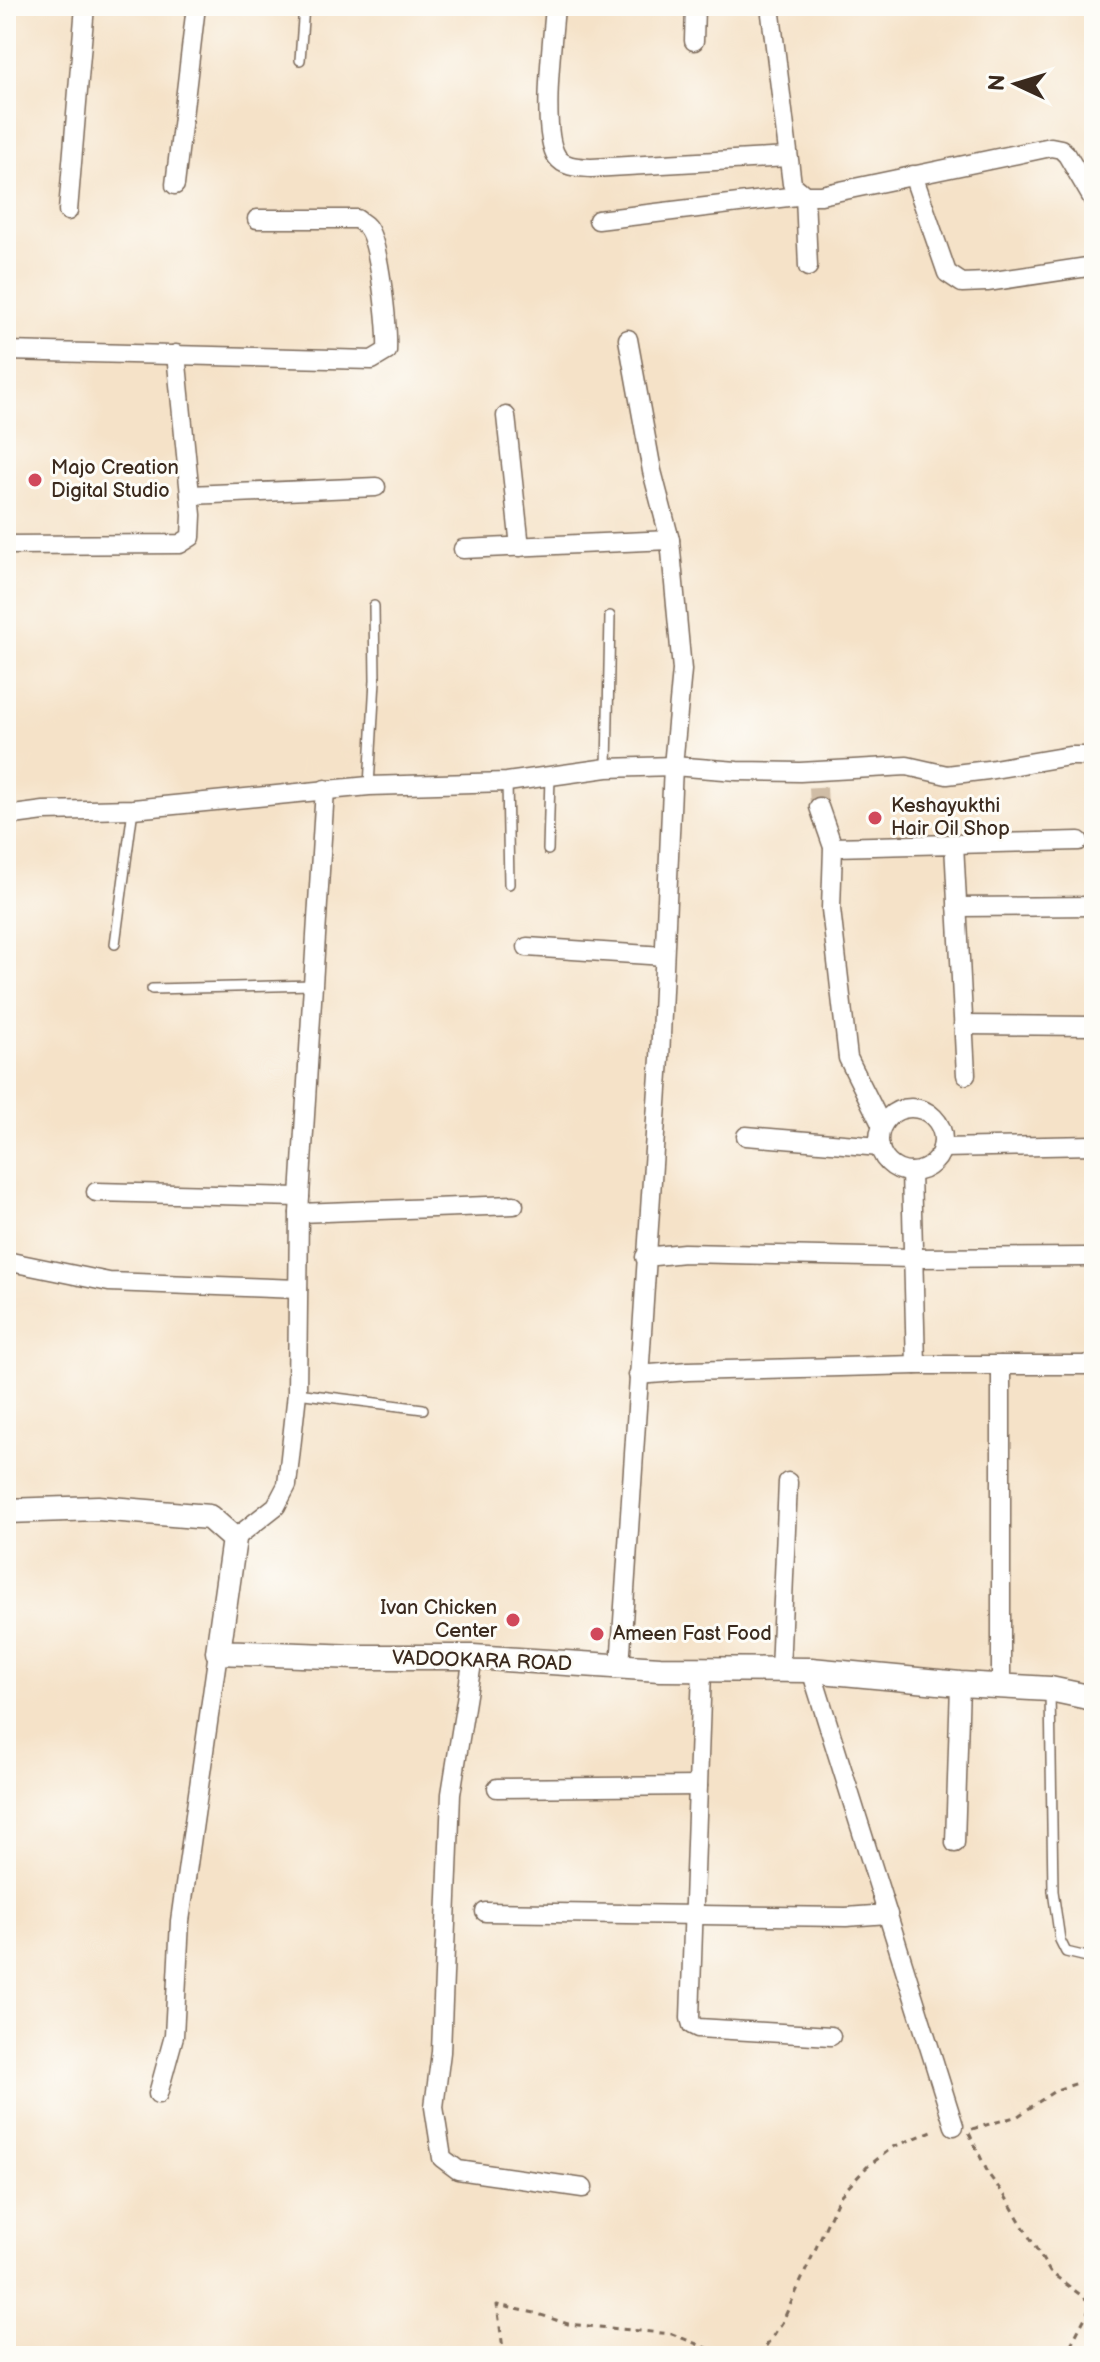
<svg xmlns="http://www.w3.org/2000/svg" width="1100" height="2362" font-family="'Balsamiq Sans',sans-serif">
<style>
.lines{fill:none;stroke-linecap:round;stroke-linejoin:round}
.street-tunnel{stroke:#d0bda6;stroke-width:18;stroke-dasharray:18 9;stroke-linecap:butt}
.lane-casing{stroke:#7c6a5a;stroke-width:12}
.street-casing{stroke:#7c6a5a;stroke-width:21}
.secondary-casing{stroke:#7c6a5a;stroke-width:27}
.path{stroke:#7c6a5a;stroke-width:3;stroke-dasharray:6 6;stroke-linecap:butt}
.lane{stroke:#fff;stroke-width:9}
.street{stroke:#fff;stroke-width:18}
.secondary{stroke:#fff;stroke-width:24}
.poi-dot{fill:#d1495b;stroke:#fdfcf7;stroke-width:3}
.labels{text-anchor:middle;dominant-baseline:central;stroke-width:6;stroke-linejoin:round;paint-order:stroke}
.poi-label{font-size:20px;fill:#3b2a1e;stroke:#fdfcf7;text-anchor:start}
.street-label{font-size:20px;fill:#3b2a1e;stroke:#fdfcf7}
</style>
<rect width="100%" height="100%" fill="#fdfcf7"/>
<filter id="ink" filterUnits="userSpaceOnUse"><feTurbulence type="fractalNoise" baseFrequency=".0125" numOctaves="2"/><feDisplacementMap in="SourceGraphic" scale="16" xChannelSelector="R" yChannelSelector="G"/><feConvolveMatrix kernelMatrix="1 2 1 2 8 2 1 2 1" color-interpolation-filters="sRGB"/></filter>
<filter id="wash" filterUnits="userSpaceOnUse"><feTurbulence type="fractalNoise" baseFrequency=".006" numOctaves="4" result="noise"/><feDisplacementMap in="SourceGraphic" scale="32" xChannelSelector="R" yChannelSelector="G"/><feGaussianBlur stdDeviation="1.8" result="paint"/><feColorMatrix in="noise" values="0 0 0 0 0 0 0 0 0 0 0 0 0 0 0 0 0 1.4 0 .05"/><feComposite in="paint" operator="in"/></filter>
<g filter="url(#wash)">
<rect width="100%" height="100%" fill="#f5e2c8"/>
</g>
<g filter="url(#ink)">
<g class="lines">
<polyline class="street-tunnel" points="818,787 819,807"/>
<g class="lane-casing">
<g id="lane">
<polyline points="300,60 304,6"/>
<polyline points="607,768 610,616"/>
<polyline points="507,782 509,884"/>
<polyline points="369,786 375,680 374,606"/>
<polyline points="548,850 550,776"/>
<polyline points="115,944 133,809"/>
<polyline points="152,989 312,985"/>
<polyline points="297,1393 423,1409"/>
<polyline points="1050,1691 1053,1891 1060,1940 1066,1952 1087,1957 1094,1953"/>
</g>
</g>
<g class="street-casing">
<g id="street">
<path d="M555 6C553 38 540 132 557 157 565 168 580 167 592 168L788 157"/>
<polyline points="770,6 792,184 805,195 821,195 1051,147 1061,149 1067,155 1094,201"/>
<polyline points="694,41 695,6"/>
<polyline points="913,175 947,273 962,283 987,282 1094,266"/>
<polyline points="175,185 196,6"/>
<polyline points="68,211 85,6"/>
<polyline points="598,220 805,195 808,267"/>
<path d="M6 351 372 360 387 351C388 329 380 243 367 227 364 223 360 222 357 219H257"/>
<polyline points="506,416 520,547"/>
<polyline points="190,495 376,487"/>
<polyline points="6,545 180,544 191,537 192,515 176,354"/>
<polyline points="463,549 670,540"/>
<polyline points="325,789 299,1213 514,1205"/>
<polyline points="819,807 833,847 831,909 848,1058 882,1126"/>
<polyline points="6,816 44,811 133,809 369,786 507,782 607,768 673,766 737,771 800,772 907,766 947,775 988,770 1069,756 1094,756"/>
<polyline points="954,844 1079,841"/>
<polyline points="833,847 954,844 966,1075"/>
<polyline points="957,907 1094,906"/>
<polyline points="527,947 664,956"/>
<polyline points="963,1025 1094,1026"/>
<circle cx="911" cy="1140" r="32"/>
<polyline points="746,1136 880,1147"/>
<polyline points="942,1148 1094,1145"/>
<polyline points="911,1172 916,1365"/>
<polyline points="96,1192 300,1197"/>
<polyline points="645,1257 684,1253 912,1258 1087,1257"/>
<polyline points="6,1261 109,1282 298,1289"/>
<polyline points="638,1375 688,1371 916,1365 1094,1365"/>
<polyline points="234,1539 276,1506 287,1485 297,1393 299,1213"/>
<polyline points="473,1657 451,1794 441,2052 434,2107 442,2158 458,2170 583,2188"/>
<polyline points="620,1667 660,1058 673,766 682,670 670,540 652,471 628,339"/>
<polyline points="702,1670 690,2018 692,2025 698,2028 831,2036"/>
<polyline points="811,1670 954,2126"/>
<polyline points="780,1671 788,1482"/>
<polyline points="1001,1685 1001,1365"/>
<polyline points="497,1788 698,1786"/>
<polyline points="955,1843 960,1684"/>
<polyline points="485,1912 846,1917 888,1914"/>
<polyline points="158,2094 174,2036 180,1921 218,1652"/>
</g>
</g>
<g class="secondary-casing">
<polyline id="secondary" points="6,1511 98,1508 209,1517 234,1539 218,1652 357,1657 473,1657 660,1669 811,1670 960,1684 1050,1689 1088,1697 1094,1694"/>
</g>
<g class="path">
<polyline points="972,2129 1018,2116 1056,2090 1094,2078"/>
<polyline points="969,2133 989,2175 1005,2196 1050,2272 1094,2305"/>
<polyline points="504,2356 497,2305 535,2313 568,2324 672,2334 727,2356"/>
<polyline points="759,2356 782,2323 839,2197 867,2167 893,2147 937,2129"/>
<polyline points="1065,2356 1092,2304"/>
</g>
<use href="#lane" class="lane"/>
<use href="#street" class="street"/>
<use href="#secondary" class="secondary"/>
</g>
</g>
<g class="poi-dot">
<circle cx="35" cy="480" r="8"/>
<circle cx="875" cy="818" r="8"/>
<circle cx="513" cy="1620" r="8"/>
<circle cx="597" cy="1634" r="8"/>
</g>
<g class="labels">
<g class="poi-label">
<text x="51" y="468">Majo Creation<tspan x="51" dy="23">Digital Studio</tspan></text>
<text x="891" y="806">Keshayukthi<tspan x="891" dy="23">Hair Oil Shop</tspan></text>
<text x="497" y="1608" text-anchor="end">Ivan Chicken<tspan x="497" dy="23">Center</tspan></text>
<text x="613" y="1634">Ameen Fast Food</text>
</g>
<g class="street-label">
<text transform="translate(482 1661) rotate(2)">VADOOKARA ROAD</text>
</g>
</g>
<rect width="1100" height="2362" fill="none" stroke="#fdfcf7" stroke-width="32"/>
<g transform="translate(1016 84) rotate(274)" stroke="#fdfcf7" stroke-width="6" paint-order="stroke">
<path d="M0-6L14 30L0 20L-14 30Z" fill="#3b2a1e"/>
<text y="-12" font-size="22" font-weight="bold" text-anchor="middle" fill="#3b2a1e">N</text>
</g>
</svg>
